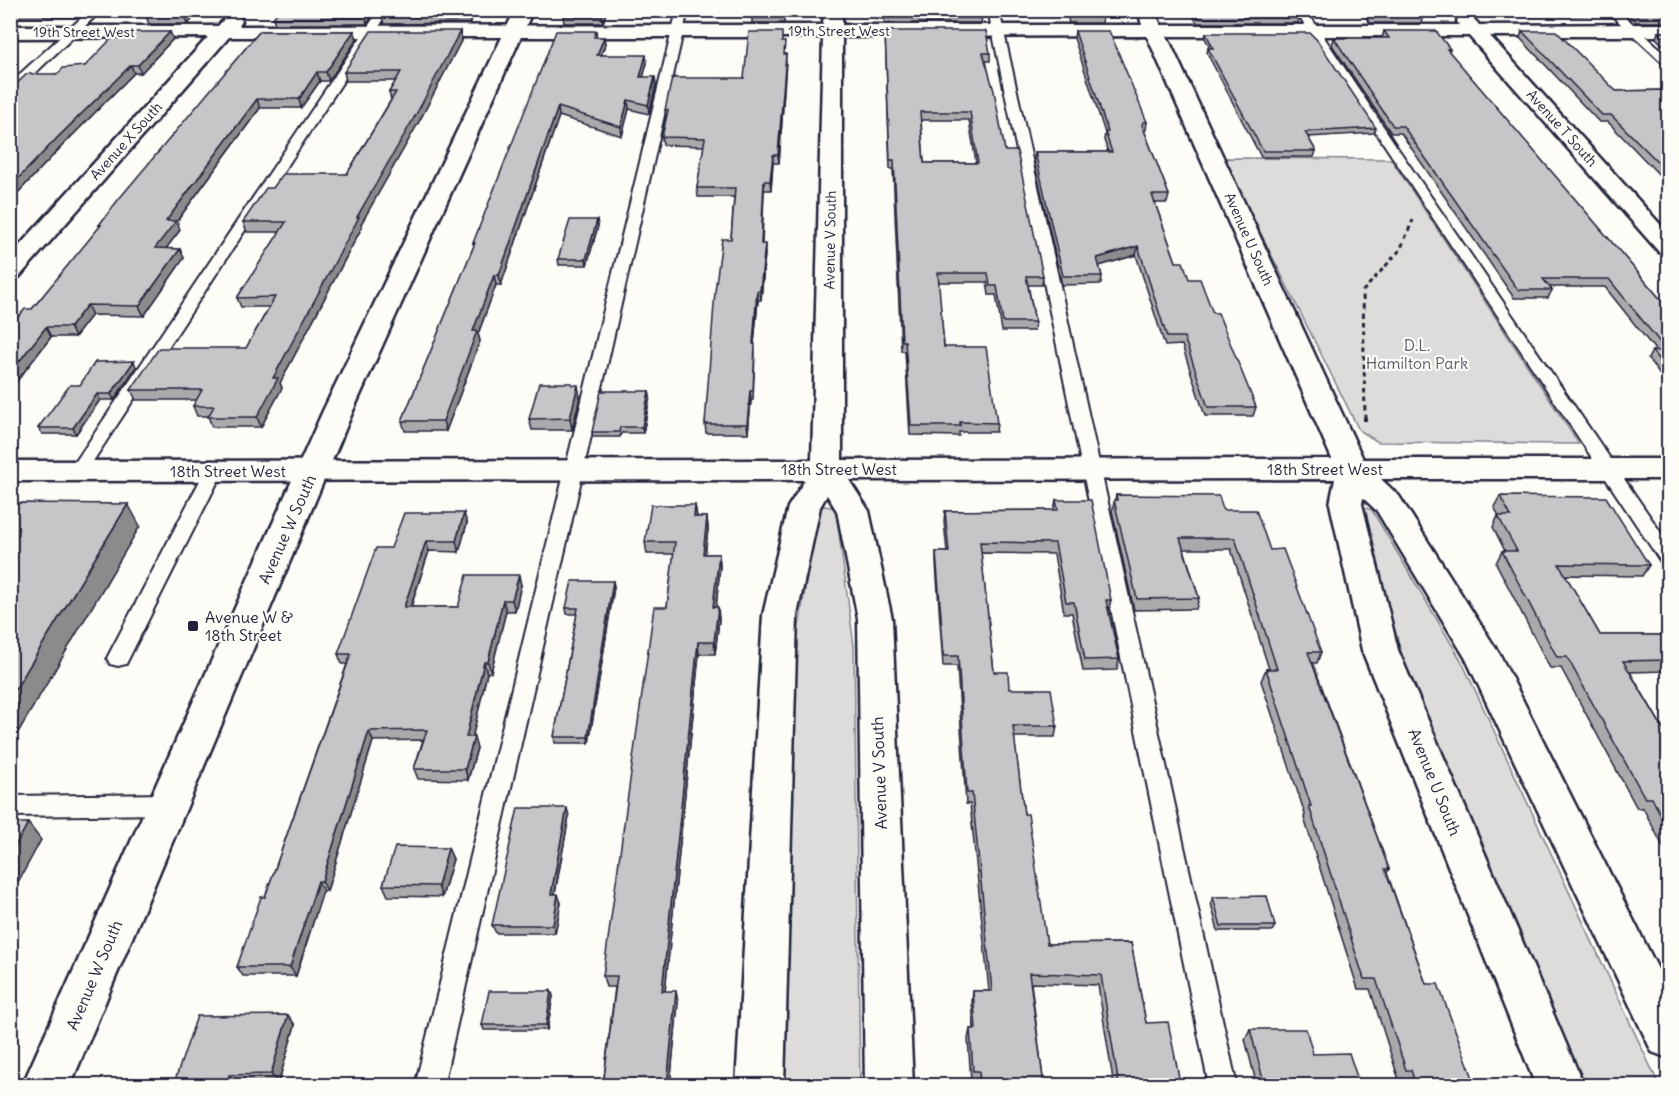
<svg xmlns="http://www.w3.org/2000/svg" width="1679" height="1096" font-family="Delius,sans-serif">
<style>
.green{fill:#dddcdb;stroke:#807f8b;stroke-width:1.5}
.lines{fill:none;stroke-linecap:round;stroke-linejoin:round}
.service-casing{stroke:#22223b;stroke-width:4}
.minor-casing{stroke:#22223b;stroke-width:5}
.tertiary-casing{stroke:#22223b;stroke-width:5}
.path-far1{stroke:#22223b;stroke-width:3;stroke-dasharray:4.5 4;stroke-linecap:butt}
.path{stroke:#22223b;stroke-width:4;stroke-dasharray:6 4.5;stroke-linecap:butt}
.service{fill:#fdfcf7;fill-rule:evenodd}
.minor{fill:#fdfcf7;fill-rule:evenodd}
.tertiary{fill:#fdfcf7;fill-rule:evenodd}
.wall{fill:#aaaaac;stroke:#22223b;stroke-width:1.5;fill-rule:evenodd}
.shaded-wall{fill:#8b8b8c;stroke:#22223b;stroke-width:1.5}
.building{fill:#c6c6c8;stroke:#22223b;stroke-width:1.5;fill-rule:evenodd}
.poi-dot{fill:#22223b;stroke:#fdfcf7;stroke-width:2}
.labels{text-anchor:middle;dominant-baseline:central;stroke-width:4.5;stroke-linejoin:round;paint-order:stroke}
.far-street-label{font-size:14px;fill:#22223b;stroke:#fdfcf7}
.park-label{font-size:16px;fill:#5a5a6b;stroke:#fdfcf7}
.street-label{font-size:16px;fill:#22223b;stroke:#fdfcf7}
.poi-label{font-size:16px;fill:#22223b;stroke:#fdfcf7;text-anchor:start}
</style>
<rect width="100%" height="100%" fill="#fdfcf7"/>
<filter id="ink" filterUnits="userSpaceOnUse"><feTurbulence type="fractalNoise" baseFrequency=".0167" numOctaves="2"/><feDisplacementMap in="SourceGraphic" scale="12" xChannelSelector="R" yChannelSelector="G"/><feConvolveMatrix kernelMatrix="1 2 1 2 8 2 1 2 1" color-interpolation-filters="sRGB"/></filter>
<g filter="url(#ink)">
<g class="green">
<polygon points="1223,158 1391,159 1579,444 1378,442 1359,430"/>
<polygon points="824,506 832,507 836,511 854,646 860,1085 783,1086 792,669 818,510"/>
<polygon points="1362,507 1372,510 1461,660 1659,1085 1583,1085 1405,665 1359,510"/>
</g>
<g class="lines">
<g class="service-casing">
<g id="service">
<polygon points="90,10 102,10 14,93 10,94 10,83"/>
<polygon points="379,10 390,10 84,475 72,475 69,471 72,467"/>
<polygon points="677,10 688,10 443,1086 415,1086"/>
<polygon points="988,10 999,10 1237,1086 1209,1086"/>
<polygon points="1295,10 1306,10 1399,150 1668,543 1668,564 1661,562"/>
<polygon points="1606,10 1618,10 1668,56 1668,65 1664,64"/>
<polygon points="214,465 220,467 223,471 129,658 126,664 118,666 110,664 107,658 205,471 208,467"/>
<polygon points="168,794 176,797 180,804 176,811 168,814 10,816 10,796"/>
</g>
</g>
<g class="minor-casing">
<path id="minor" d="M824 10H842V25H1142L1138 10H1154L1161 25H1459L1457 21 1459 17C1469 15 1473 17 1479 25L1668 24V36H1490L1668 233V254L1659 252 1469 36H1167L1363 459H1668V479H1381L1399 496 1500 655 1668 989V1058L1652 1052 1466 659 1377 511 1363 498 1362 504 1398 650 1584 1086H1536L1362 650 1330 504 1335 479 849 480 869 511 892 619 913 1086H865L858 619 837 511 827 495 820 507 797 615 784 1086H736L763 615 788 507 805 480 10 481V461L812 460 823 37H229L19 277 10 280V256L208 37 10 38V26H218C225 18 229 14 240 17L242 21 239 26 823 25ZM1147 36 1332 459 842 460V37Z"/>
</g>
<g class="tertiary-casing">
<polygon id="tertiary" points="515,10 533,10 352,413 70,1086 22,1086 322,413"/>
</g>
<polyline class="path-far1" points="1365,419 1363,291 1400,250 1413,220"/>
<polyline class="path" points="1365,417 1365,421"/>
<use href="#service" class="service"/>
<use href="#minor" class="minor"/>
<use href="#tertiary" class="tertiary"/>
</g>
<g class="wall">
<polygon points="10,10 85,10 78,17 10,17"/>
<polygon points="152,10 200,10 188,24 149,24 146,16"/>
<polygon points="377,10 367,24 275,24 273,18"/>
<polygon points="387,10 477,10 470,23 384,24 382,17"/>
<polygon points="607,10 603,23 564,23 563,16"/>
<polygon points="750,10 785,10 784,23 752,23 752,18 750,18"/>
<polygon points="876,10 982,18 981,23 885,23 884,19 876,19"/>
<polygon points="1038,10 1102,10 1103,14 1102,23 1069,23 1067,15 1039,15"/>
<polygon points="1190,10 1294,10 1299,18 1298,23 1197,23"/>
<polygon points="1361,10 1421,10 1424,13 1421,23 1370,23"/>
<polygon points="1498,10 1610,10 1608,15 1504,17"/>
<polygon points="1622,10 1655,10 1668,17 1668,19 1667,22 1637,22"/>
<polygon points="260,31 354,31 357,39 329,81 320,81 301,108 260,108 177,221 180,230 166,248 184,258 144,316 92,315 75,337 51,337 10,390 10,326 32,309 100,227 99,225"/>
<polygon points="596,31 597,37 604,37 605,45 601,55 647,63 643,77 656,85 649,114 629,109 622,136 559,116 501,285 496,285 478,334 480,341 446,431 405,431 402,421 474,246 473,243"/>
<path d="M885 31 990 53V61H986L1005 151 1043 276 1042 285H1028L1035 322 1034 331H1002L996 295H989L987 282H938L944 347 997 423 996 432H959V436L910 435 905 351H901L893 169H890ZM921 120H969L976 163H924Z"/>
<polygon points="1075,31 1147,122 1146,130 1144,130 1169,195 1167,203 1155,203 1176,262 1213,313 1256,407 1253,416 1205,416 1182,345 1165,346 1136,255 1099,266 1102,276 1101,284 1062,285 1034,160 1035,152 1108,152 1104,140 1105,133 1074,38"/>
<polygon points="1384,31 1450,49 1449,52 1668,308 1668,386 1648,359 1652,351 1656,351 1605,287 1549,287 1552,290 1548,298 1514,298 1401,133 1391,133 1332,45 1334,38 1382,38"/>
<polygon points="1522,31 1616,91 1668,90 1668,184 1608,122 1599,122 1520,38"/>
<polygon points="170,32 173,39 141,73 134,73 62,146 10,201 10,86 85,66 125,38"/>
<polygon points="1658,32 1668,32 1668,50 1656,38"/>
<polygon points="1206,33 1376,128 1374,133 1308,137 1316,151 1314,157 1261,157 1207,53 1208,48 1210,48 1205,38"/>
<polygon points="462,39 421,118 361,224 362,227 280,383 282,388 261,427 212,427 208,416 197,416 193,406 196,400 136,400 131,390 246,348 269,307 241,307 237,298 280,232 247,232 243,222 273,188 347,174 391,100 389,92 396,81 346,81 344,72"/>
<polygon points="782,42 786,62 782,120 779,163 773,163 771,190 764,190 762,244 765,253 761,300 758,300 754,344 755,353 753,400 751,400 748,433 706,433 705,424 731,239 734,197 698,197 697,188 704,146 663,145 662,137 666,118 665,110 744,78"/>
<polygon points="597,220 598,226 587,265 559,265 558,259"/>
<polygon points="136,367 114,400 100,400 76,434 42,434 38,428 80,385"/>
<polygon points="649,391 650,397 643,433 621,433 620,437 593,437 592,432"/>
<polygon points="580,397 572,430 532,430 529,419"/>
<polygon points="1116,495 1223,510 1270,550 1321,652 1317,663 1313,663 1389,869 1387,873 1426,984 1476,1086 1406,1086 1404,1080 1399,1080 1370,989 1358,989 1304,818 1305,814 1261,681 1266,669 1269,669 1231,549 1184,549 1199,598 1196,609 1134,610 1112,511"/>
<polygon points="1500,496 1649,565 1642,576 1565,575 1600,635 1668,635 1668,671 1630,672 1668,737 1668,856 1643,808 1637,808 1561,668 1550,668 1496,563 1502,551 1505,551 1493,527 1498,516 1499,516 1494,507"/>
<polygon points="1056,500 1111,600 1108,611 1119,659 1117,670 1083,671 1072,613 1064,613 1054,554 981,553 994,672 1009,689 1057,726 1055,737 1014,737 1024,814 1047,944 1131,943 1146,1023 1180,1082 1178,1086 1114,1086 1098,985 1031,983 1044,1086 977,1086 977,1080 971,1080 968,1039 970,1029 974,1029 972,1001 973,991 989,991 970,804 966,804 957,666 943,666 936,563 936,552 947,552 944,521 945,511 1054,510"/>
<polygon points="695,505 697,517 707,517 708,529 705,554 719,554 720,566 716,607 719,619 715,654 699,654 665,991 678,1002 670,1086 603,1086 615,987 606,987 603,976 667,607 674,554 647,554 645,542"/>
<polygon points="467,523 459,552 429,551 411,607 458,607 521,585 515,611 506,611 491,672 487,673 472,737 477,748 468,780 418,779 414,769 423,740 373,741 327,891 323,891 296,976 243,976 237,967 265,897 347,664 342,664 338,654 391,548"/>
<polygon points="613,581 614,587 589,743 555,743 554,737 577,614 567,614 566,608"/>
<polygon points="569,816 555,894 561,903 555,933 496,933 492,925"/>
<polygon points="448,848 453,859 442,897 388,896 383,885"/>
<polygon points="1213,897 1275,926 1272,931 1218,931 1211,903"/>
<polygon points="551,991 553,996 547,1030 484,1030 482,1025"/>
<polygon points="295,1025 278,1084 237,1085 237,1086 173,1086"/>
<polygon points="1250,1029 1313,1054 1360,1086 1257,1086 1245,1039"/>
</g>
<g class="shaded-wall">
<polygon points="75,10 85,10 78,17"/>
<polygon points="190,10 200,10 188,24 185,16"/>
<polygon points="371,10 377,10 367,24 366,18"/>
<polygon points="473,10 477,10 470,23 469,17"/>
<polygon points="604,10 607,10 603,23 602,16"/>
<polygon points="354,31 357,39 329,81 326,72"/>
<polygon points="460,31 462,39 421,118 361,224 362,227 280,383 282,388 261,427 257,417 273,378 357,217"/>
<polygon points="170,32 173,39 141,73 138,65"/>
<polygon points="604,37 605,45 598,63 597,55"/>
<polygon points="786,54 782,120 779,163 778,155"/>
<polygon points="646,55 647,63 641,85 640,77"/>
<polygon points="131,65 134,73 62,146 10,201 10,187 58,137"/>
<polygon points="317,72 320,81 301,108 299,99"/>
<polygon points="655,77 656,85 649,114 648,105"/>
<polygon points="257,99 260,108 177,221 180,230 159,258 155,248 166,221"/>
<polygon points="628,100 629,109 622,136 621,127"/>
<polygon points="558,107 559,116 501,285 499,275"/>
<polygon points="773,155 773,163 771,190 770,181"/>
<polygon points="764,181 764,190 761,253 761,244"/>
<polygon points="597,220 598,226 587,265 586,259"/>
<polygon points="765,244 765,253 761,300 760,291"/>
<polygon points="1138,246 1136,255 1096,267 1097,258"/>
<polygon points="180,249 184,258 144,316 139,306"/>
<polygon points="494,275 496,285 478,334 480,341 446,431 443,421 473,331"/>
<polygon points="757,291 758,300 753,353 753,344"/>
<polygon points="87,305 92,315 75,337 70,327"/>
<polygon points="46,327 51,337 10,390 10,373"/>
<polygon points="134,361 136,367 114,400 111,394"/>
<polygon points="578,385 580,397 572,430 570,418"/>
<polygon points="649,391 650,397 643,433 642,427"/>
<polygon points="750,391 751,400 748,433 747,424"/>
<polygon points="97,394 100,400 76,434 73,428"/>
<polygon points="128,504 140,526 10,746 10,698"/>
<polygon points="695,505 697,517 694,517"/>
<polygon points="464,513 467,523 459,552 456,541"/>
<polygon points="707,517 708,529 704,566 703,554"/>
<polygon points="426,541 429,551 407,617 404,607"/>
<polygon points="719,554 720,566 715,619 713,607"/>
<polygon points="519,575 521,585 515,611 512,600"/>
<polygon points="613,581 614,587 589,743 588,737"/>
<polygon points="503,600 506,611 491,672 488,662"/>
<polygon points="718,607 719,619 715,654 714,642"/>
<polygon points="698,642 699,654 664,1002 662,991"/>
<polygon points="484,662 487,673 470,748 466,737"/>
<polygon points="369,731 373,741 327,891 322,881"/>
<polygon points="474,737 477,748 468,780 465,769"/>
<polygon points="567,808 569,816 553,903 551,894"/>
<polygon points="28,823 41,840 10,897 10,855"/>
<polygon points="448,848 453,859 442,897 438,886"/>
<polygon points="318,881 323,891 296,976 290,967"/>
<polygon points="558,894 561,903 555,933 553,925"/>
<polygon points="551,991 553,996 547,1030 546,1025"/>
<polygon points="676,991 678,1002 670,1086 667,1086"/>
<polygon points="288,1015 295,1025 278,1084 271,1074"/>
<polygon points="229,1075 237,1085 237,1086 226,1086"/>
</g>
<g class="building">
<polygon points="152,10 190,10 185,16 146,16"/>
<polygon points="279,10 371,10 366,18 273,18"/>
<polygon points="387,10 473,10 469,17 382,17"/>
<polygon points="566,10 604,10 602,16 563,16"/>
<polygon points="750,10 784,10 784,18 752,18 752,13 750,13"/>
<polygon points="876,10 980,10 982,18 885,18 885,15 876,14"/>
<polygon points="1069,10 1102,10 1103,14 1071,14"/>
<polygon points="1194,10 1294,10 1299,18 1198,18"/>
<polygon points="1371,10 1421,10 1424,13 1373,13"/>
<polygon points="1504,10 1606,10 1506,12"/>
<polygon points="1630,10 1655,10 1668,17 1639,17"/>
<polygon points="260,31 354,31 326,72 317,72 299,99 257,99 166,221 176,221 155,248 180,249 139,306 87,305 70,327 46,327 10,373 10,326 25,309 32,309 101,225 99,225 118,200"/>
<polygon points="371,31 460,31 419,109 357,217 359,217 273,378 278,378 257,417 208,417 214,406 193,406 202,390 131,390 159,348 246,348 275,297 237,298 286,222 243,222 266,188 273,188 283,174 347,174 396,92 389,92 401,72 344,72"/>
<polygon points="556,31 596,31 594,37 604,37 597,55 646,55 640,77 655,77 648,105 628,100 621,127 558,107 499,275 494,275 473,331 477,331 443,421 402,421 475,243 473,243"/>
<path d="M885 31H986L990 53H983L994 91 1005 151H1017L1043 276H1026L1035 322H1003L997 286H990L988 273H938L944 347H986L997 423 960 422V426H911L905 341H902L894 160H890ZM920 112H970L978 163H924Z"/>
<polygon points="1075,31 1109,31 1114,42 1147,122 1143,122 1142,125 1169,195 1152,195 1176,262 1183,262 1189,279 1200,279 1213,313 1218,313 1256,407 1208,407 1184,337 1167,337 1138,246 1097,258 1102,276 1063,276 1035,152 1112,152 1105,132 1108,132"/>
<polygon points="1384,31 1436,31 1450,49 1447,49 1668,308 1668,372 1652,351 1667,351 1609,279 1543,279 1552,290 1518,290 1403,126 1393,126 1334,38 1389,38"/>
<polygon points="1522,31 1556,31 1616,91 1668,90 1668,172 1611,115 1602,115"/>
<polygon points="131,32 170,32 138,65 131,65 58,137 10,187 10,86 16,84 27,74 58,74 63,68 85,66 112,38 125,38"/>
<polygon points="749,32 782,32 782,42 785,42 784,54 786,54 778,155 773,155 770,181 764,181 761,244 765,244 760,291 757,291 753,344 755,344 753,391 750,391 747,424 705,424 715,291 722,239 731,239 735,188 697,188 705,138 662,137 668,110 665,110 672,78 744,78"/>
<polygon points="1658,32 1668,32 1668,41"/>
<polygon points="1206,33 1310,33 1317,40 1376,128 1305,132 1316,151 1263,151 1208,48 1213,48"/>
<polygon points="570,220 597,220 586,259 558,259"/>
<polygon points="134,361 111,394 97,394 73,428 38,428 70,385 80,385 95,362"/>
<polygon points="539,383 572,383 572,385 578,385 570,418 529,419"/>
<polygon points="601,391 649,391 642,427 620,427 619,432 592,432"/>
<polygon points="1116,495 1219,496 1223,510 1256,510 1270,550 1283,549 1321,652 1308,652 1389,869 1385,869 1426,984 1438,984 1476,1086 1416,1086 1411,1070 1406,1070 1376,979 1364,979 1309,806 1311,806 1266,669 1277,669 1235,538 1180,538 1199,598 1137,599 1114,500 1117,500"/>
<polygon points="1500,496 1606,497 1649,565 1559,564 1600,635 1668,635 1668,660 1623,661 1668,737 1668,829 1652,798 1645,798 1567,657 1557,657 1502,551 1517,551 1498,516 1511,516"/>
<polygon points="1056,500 1091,500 1111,600 1106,600 1119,659 1085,660 1074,602 1066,602 1055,543 980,542 994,672 1008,672 1009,689 1051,689 1057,726 1013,726 1024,814 1028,814 1047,944 1131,943 1146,1023 1168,1022 1180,1082 1160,1082 1160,1086 1119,1086 1101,975 1029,973 1044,1086 980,1086 979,1071 973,1071 970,1029 976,1029 973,991 992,991 972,793 967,793 958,656 944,656 936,552 949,552 945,511 1058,510"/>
<polygon points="15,503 128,504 10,698 10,509"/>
<polygon points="651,505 695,505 694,517 707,517 703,554 719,554 713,607 718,607 714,642 698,642 662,991 676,991 667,1086 603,1086 617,976 603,976 654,607 667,607 675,542 645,542"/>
<polygon points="404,513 464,513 456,541 426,541 404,607 458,607 467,575 519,575 512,600 503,600 488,662 484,662 466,737 474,737 465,769 414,769 427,730 369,731 322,881 318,881 290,967 237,967 261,897 265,897 351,654 338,654 376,548 391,548"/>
<polygon points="572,581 613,581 588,737 554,737 578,608 566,608"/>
<polygon points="518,808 567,808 551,894 558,894 553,925 492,925"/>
<polygon points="10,823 28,823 10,855"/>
<polygon points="395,847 448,848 438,886 383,885"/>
<polygon points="1267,896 1275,926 1221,926 1213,897"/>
<polygon points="489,991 551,991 546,1025 482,1025"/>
<polygon points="288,1015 271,1074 229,1075 226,1086 173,1086 197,1016"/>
<polygon points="1250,1029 1306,1029 1313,1054 1349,1053 1360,1086 1278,1086 1276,1079 1263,1079"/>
</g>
</g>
<rect class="poi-dot" x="187" y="620" width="12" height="12" rx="3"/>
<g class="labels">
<g class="far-street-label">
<text x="839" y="31">19th Street West</text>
<text x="84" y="32">19th Street West</text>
<text transform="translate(1562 128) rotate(48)">Avenue T South</text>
<text transform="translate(126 141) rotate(-48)">Avenue X South</text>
<text transform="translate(1249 239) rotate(66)">Avenue U South</text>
<text transform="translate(830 240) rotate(-89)">Avenue V South</text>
</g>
<g class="park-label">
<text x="1417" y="345">D.L.<tspan x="1417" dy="18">Hamilton Park</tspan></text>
</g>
<g class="street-label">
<text x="839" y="469">18th Street West</text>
<text x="1325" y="469">18th Street West</text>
<text x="228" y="471">18th Street West</text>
<text transform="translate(287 529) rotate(-66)">Avenue W South</text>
<text transform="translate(879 773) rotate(-92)">Avenue V South</text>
<text transform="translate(1435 782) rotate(68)">Avenue U South</text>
<text transform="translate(94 975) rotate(-67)">Avenue W South</text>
</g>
<g class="poi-label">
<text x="205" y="617">Avenue W &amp;<tspan x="205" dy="18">18th Street</tspan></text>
</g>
</g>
<rect width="1679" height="1096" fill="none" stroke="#fdfcf7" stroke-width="36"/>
<rect x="18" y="18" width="1643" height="1060" fill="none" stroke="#22223b" stroke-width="2" filter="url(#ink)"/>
</svg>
